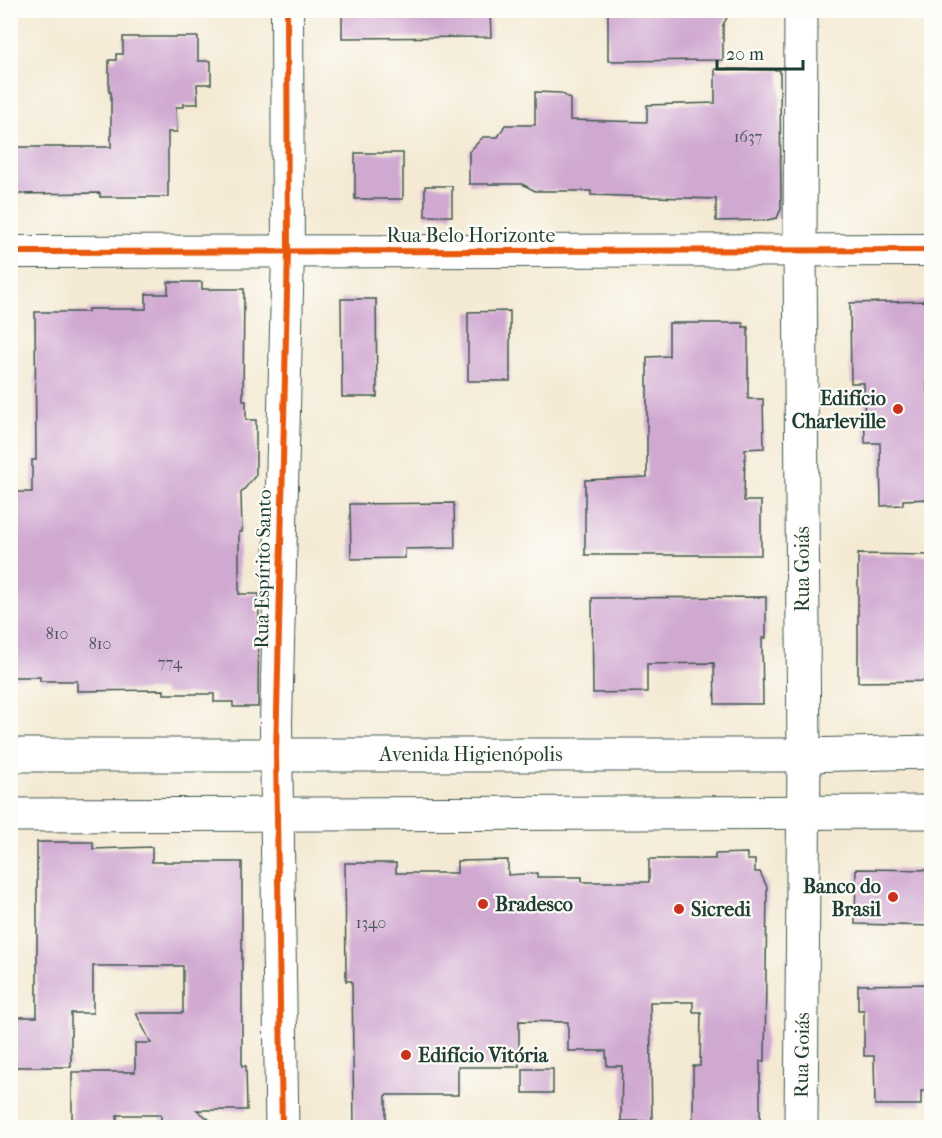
<svg xmlns="http://www.w3.org/2000/svg" width="942" height="1138" font-family="'IM FELL French Canon',serif">
<style>
.building{fill:#d0a9d1}
.lines{fill:none;stroke-linecap:round;stroke-linejoin:round}
.minor-casing{stroke:#3f574c;stroke-width:34}
.tertiary-casing{stroke:#3f574c;stroke-width:35}
.secondary-casing{stroke:#3f574c;stroke-width:35}
.minor{stroke:#fff;stroke-width:32}
.tertiary{stroke:#fff;stroke-width:33}
.secondary{stroke:#fff;stroke-width:33}
.cycleway-casing{stroke:#fdfcf7;stroke-width:10}
.cycleway{stroke:#e8590c;stroke-width:6}
.poi-dot{fill:#c8321e;stroke:#fdfcf7;stroke-width:2}
.labels{text-anchor:middle;dominant-baseline:central;stroke-width:4.5;stroke-linejoin:round;paint-order:stroke}
.number-label{font-size:16px;fill:#4b585b}
.street-label{font-size:20px;fill:#1f3d34;stroke:#fdfcf7}
.poi-label{font-size:20px;font-weight:bold;fill:#1f3d34;stroke:#fdfcf7;text-anchor:start}
</style>
<rect width="100%" height="100%" fill="#fdfcf7"/>
<filter id="ink" filterUnits="userSpaceOnUse"><feTurbulence type="fractalNoise" baseFrequency=".0167" numOctaves="2"/><feDisplacementMap in="SourceGraphic" scale="12" xChannelSelector="R" yChannelSelector="G"/><feConvolveMatrix kernelMatrix="1 2 1 2 8 2 1 2 1" color-interpolation-filters="sRGB"/></filter>
<filter id="wash" filterUnits="userSpaceOnUse"><feTurbulence type="fractalNoise" baseFrequency=".008" numOctaves="4" result="noise"/><feDisplacementMap in="SourceGraphic" scale="24" xChannelSelector="R" yChannelSelector="G"/><feGaussianBlur stdDeviation="1.35" result="paint"/><feColorMatrix in="noise" values="0 0 0 0 0 0 0 0 0 0 0 0 0 0 0 0 0 1.4 0 .05"/><feComposite in="paint" operator="in"/></filter>
<g filter="url(#wash)">
<rect width="100%" height="100%" fill="#f4ead4"/>
<g id="blocks">
<g class="building">
<polygon points="342,10 490,10 491,37 342,38"/>
<polygon points="608,10 731,10 723,25 723,60 608,61"/>
<polygon points="123,37 198,37 198,61 211,61 211,84 197,84 198,104 184,104 184,107 176,107 177,132 168,132 168,197 100,197 100,193 10,194 10,147 111,147 111,92 109,92 109,60 116,60 116,54 123,54"/>
<polygon points="715,69 780,70 781,209 777,218 767,220 716,221 716,199 591,195 591,191 535,191 522,184 469,184 469,152 483,137 498,137 505,125 535,125 535,92 561,93 570,99 570,120 647,122 647,105 715,103"/>
<rect x="355" y="153" width="48" height="46"/>
<rect x="425" y="186" width="27" height="30"/>
<polygon points="168,282 202,282 202,289 244,289 243,401 246,401 246,420 256,420 256,475 241,493 242,532 239,532 239,594 259,594 258,707 233,707 233,702 214,702 214,694 164,694 164,690 77,691 77,681 40,681 40,677 10,677 10,492 32,492 32,460 36,460 35,312 88,312 88,309 146,309 146,294 168,294"/>
<polygon points="341,299 376,299 377,397 342,397"/>
<polygon points="927,301 927,393 931,393 932,499 903,500 903,505 881,506 880,443 865,443 864,383 851,383 850,303"/>
<polygon points="510,311 510,381 468,381 468,312"/>
<polygon points="669,323 743,323 743,327 748,327 748,399 763,399 764,448 745,449 744,501 761,501 761,555 585,555 585,480 647,477 647,357 669,356"/>
<polygon points="454,503 455,548 405,549 405,558 351,559 350,504"/>
<polygon points="858,554 932,555 932,681 858,682"/>
<polygon points="766,597 766,638 762,638 763,704 715,704 714,663 647,664 647,692 593,693 592,598"/>
<polygon points="37,842 93,842 93,849 152,847 152,862 242,862 242,1066 246,1066 247,1110 197,1110 220,1128 161,1128 161,1115 117,1115 117,1122 72,1122 72,1072 135,1072 135,1043 151,1043 136,1013 183,1013 183,966 93,966 93,1013 71,1013 71,1067 10,1067 10,1017 37,1017"/>
<polygon points="747,853 747,860 755,860 755,872 760,872 767,887 765,1061 760,1061 760,1122 735,1122 735,1128 693,1128 693,1066 700,1066 701,1012 693,1012 693,1002 650,1002 652,1121 621,1121 622,1066 607,1066 606,1051 568,1051 568,1022 519,1021 519,1067 458,1067 458,1095 386,1095 386,1128 354,1128 352,981 346,981 345,863 396,863 396,873 457,873 457,861 508,860 508,875 537,873 537,877 582,877 582,882 649,882 649,859 715,859 715,854"/>
<polygon points="856,869 932,870 932,926 855,924"/>
<polygon points="932,984 932,1091 921,1091 921,1105 875,1105 874,1056 864,1056 864,1010 858,1010 858,985"/>
<rect x="523" y="1069" width="30" height="24"/>
</g>
</g>
</g>
<g filter="url(#ink)">
<use href="#blocks" fill-opacity="0" stroke="#3f574c" stroke-width="1.5"/>
<g class="lines">
<g class="minor-casing">
<g id="minor">
<polyline points="10,252 932,250"/>
<polyline points="277,815 276,722 288,251 287,10"/>
</g>
</g>
<g class="tertiary-casing">
<polyline id="tertiary" points="277,815 282,1128"/>
</g>
<g class="secondary-casing">
<g id="secondary">
<polyline points="801,10 800,251 804,755 801,1128"/>
<polyline points="10,755 804,755 932,752"/>
<polyline points="10,815 932,812"/>
</g>
</g>
<use href="#minor" class="minor"/>
<use href="#tertiary" class="tertiary"/>
<use href="#secondary" class="secondary"/>
<g class="cycleway-casing">
<g id="cycleway">
<polyline points="10,252 932,250"/>
<polyline points="282,1128 276,754 288,251 287,10"/>
</g>
</g>
<use href="#cycleway" class="cycleway"/>
</g>
</g>
<g class="poi-dot">
<circle cx="898" cy="409" r="6"/>
<circle cx="893" cy="897" r="6"/>
<circle cx="483" cy="904" r="6"/>
<circle cx="679" cy="909" r="6"/>
<circle cx="406" cy="1055" r="6"/>
</g>
<g class="labels">
<g class="number-label">
<text x="748" y="136">1637</text>
<text x="57" y="633">810</text>
<text x="100" y="643">810</text>
<text x="170" y="662">774</text>
<text x="371" y="922">1340</text>
</g>
<g class="street-label">
<text x="471" y="235">Rua Belo Horizonte</text>
<text transform="translate(263 569) rotate(-89)">Rua Espírito Santo</text>
<text transform="translate(802 569) rotate(-90)">Rua Goiás</text>
<text x="471" y="754">Avenida Higienópolis</text>
<text transform="translate(802 1055) rotate(-89)">Rua Goiás</text>
</g>
<g class="poi-label">
<text x="886" y="398" text-anchor="end">Edifício<tspan x="886" dy="23">Charleville</tspan></text>
<text x="881" y="886" text-anchor="end">Banco do<tspan x="881" dy="23">Brasil</tspan></text>
<text x="495" y="904">Bradesco</text>
<text x="691" y="909">Sicredi</text>
<text x="418" y="1055">Edifício Vitória</text>
</g>
</g>
<rect width="942" height="1138" fill="none" stroke="#fdfcf7" stroke-width="36"/>
<path d="M717 60v9h86v-9" fill="none" stroke="#1f3d34" stroke-width="3"/>
<text x="726" y="60" font-size="18" fill="#1f3d34" stroke="#fdfcf7" stroke-width="4.5" paint-order="stroke">20 m</text>
</svg>
